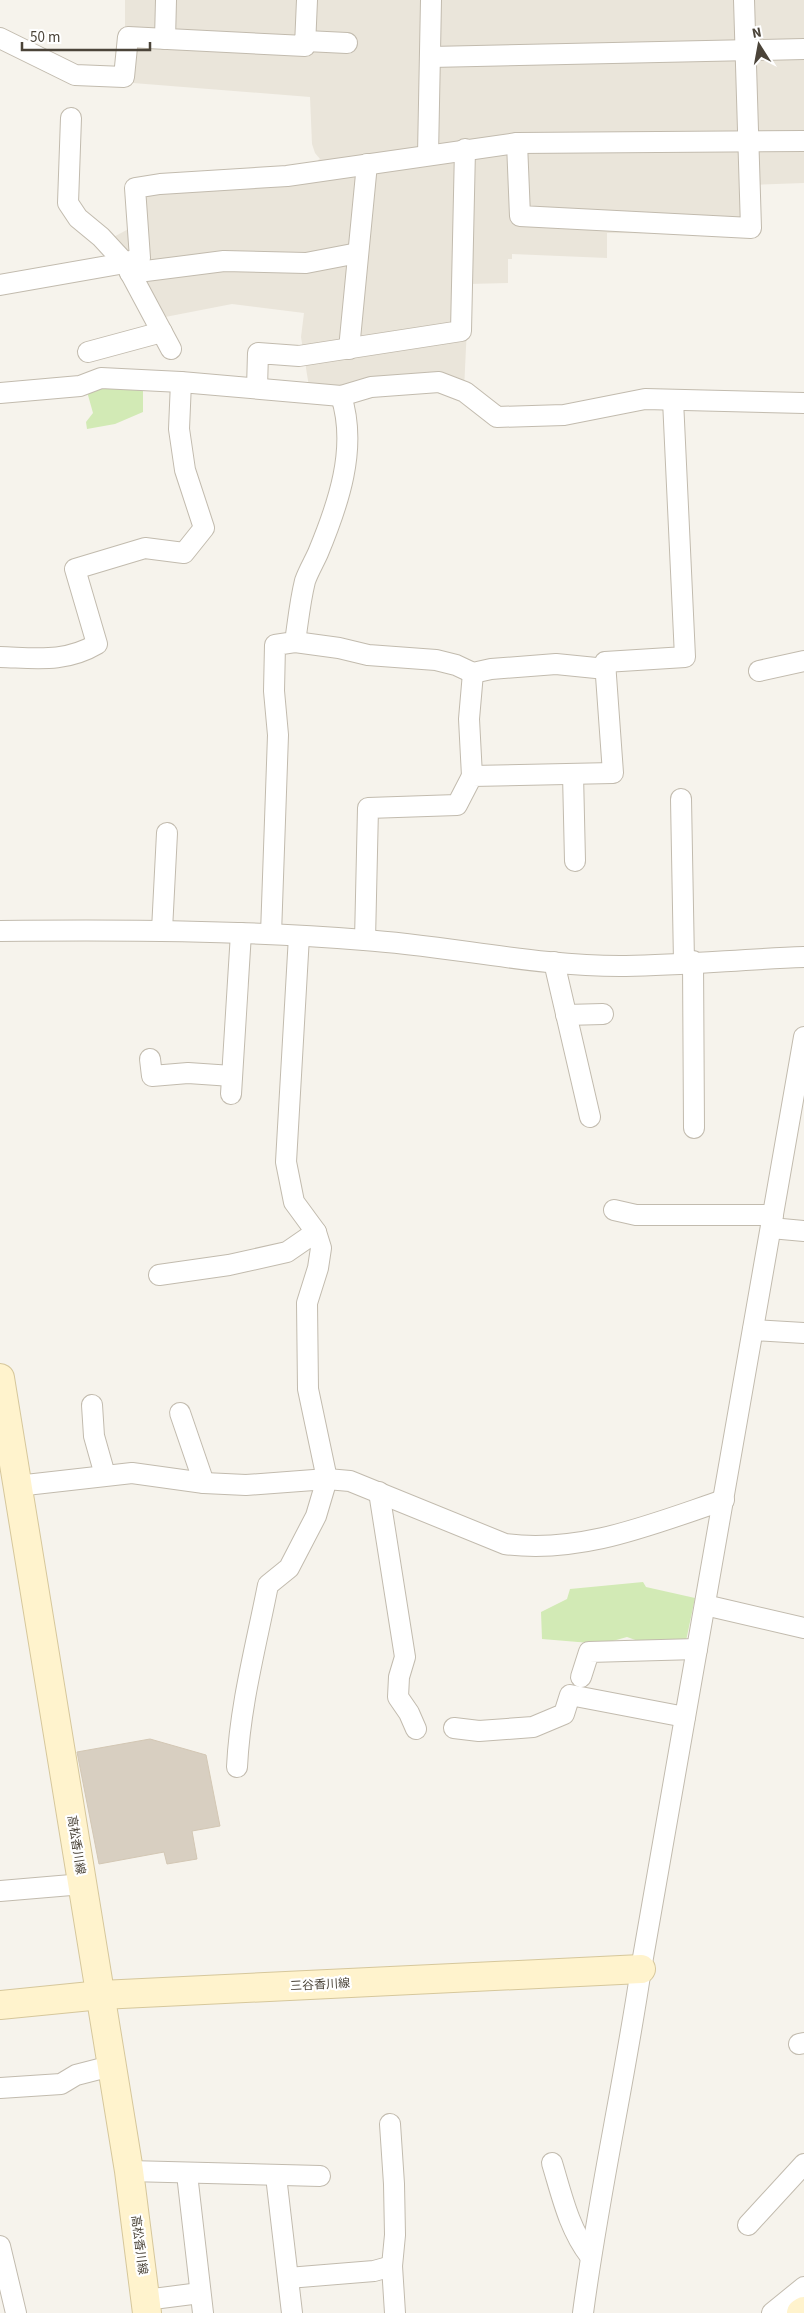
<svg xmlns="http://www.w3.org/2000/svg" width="804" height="2313" font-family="'Source Sans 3','Noto Sans JP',sans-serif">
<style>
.residential{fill:#eae5da}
.green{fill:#d2eab5}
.building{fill:#d8cfc1;stroke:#d3c7b4}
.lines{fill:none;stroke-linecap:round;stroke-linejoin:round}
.street-casing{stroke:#c2bbae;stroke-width:22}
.secondary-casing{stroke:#d6c79b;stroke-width:30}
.street{stroke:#fff;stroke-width:20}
.secondary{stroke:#fff3cd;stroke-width:28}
.labels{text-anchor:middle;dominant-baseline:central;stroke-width:4.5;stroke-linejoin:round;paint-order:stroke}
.street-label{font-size:12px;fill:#4b4439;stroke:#fff}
</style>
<rect width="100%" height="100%" fill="#f6f3ec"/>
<polygon class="residential" points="125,0 804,0 804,183 752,185 756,234 607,233 607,258 512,254 512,259 508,259 508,283 469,284 464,390 310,393 301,337 304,313 232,304 160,318 108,240 134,226 130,180 317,170 318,160 320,159 315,153 312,144 310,97 133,83 135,33 125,32"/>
<g class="green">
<polygon points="143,383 143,412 115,424 87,429 86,422 93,413 86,388"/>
<polygon points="643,1582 646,1587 695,1598 686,1641 641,1642 627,1637 602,1644 542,1639 541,1612 567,1599 570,1589"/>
</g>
<polygon class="building" points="150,1739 206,1755 220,1826 192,1831 197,1859 167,1864 164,1852 99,1864 77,1752"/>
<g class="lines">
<g class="street-casing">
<g id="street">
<polyline points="0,38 75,75 124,77 128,37 305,46 307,0"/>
<polyline points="165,39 166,0"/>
<polyline points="306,41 347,43"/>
<polyline points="431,57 804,49"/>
<polyline points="71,118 68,203 78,218 101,237 125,263 171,349"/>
<polyline points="517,143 520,216 751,228 744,0"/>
<polyline points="428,155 431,0"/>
<polyline points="130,273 224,261 306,263 358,253"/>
<polyline points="0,285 125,263 140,258 135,188 160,184 287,176 517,143 804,141"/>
<polyline points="349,349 367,164"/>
<polyline points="88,352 162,332"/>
<polyline points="257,388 258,353 299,356 461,331 465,149"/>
<polyline points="0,393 80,386 101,378 181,382 341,396 371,387 439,382 465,392 497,417 564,415 645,399 804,403"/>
<polyline points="295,642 339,648 368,655 436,660 456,665 473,673 491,669 556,664 606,669"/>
<path d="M0 657C36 658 65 663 97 644L75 569 145 548 184 553 204 528 185 470 179 429 181 382"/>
<polyline points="759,671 804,661"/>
<polyline points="573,774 575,861"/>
<polyline points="472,776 469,719 473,673"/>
<polyline points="681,799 684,962"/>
<polyline points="162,930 167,833"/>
<path d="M0 931C122 930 243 930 364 940 451 946 539 967 626 966 685 965 745 959 804 957"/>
<path d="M271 934 278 735 274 691 275 645 295 642C298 622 300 601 305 581 308 572 314 562 318 553 338 505 358 448 341 396"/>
<polyline points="365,940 368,808 457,805 472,776 613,773 605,662 685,657 673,400"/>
<polyline points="693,961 694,1128"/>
<polyline points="554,962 590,1117"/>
<polyline points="566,1015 603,1014"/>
<polyline points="150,1059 152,1076 188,1073 232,1076"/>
<polyline points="231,1094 241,933"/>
<polyline points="614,1210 636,1215 773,1215"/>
<polyline points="771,1228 804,1231"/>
<polyline points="159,1275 229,1265 287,1252 316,1232"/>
<polyline points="753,1330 804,1333"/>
<polyline points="92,1405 94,1436 105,1475"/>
<polyline points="180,1413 204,1483"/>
<path d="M17 1486 132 1473 204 1483 246 1485 327 1479 350 1481 505 1544C582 1554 652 1524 724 1500"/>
<polyline points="379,1492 405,1657 399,1677 398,1697 409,1713 416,1729"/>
<polyline points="705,1605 804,1628"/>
<polyline points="581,1677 589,1652 697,1649"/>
<polyline points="454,1728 479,1731 533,1727 564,1714 570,1695 685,1717"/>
<path d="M237 1767C240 1705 256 1646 268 1585L289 1568 316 1516 327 1479 308 1389 307 1303 318 1268 321 1248 316 1232 294 1202 286 1162 299 936"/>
<polyline points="0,1891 83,1884"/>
<polyline points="799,2044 804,2043"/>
<polyline points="0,2088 61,2084 76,2075 111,2066"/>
<polyline points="390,2124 394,2184 395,2235 392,2266 395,2313"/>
<path d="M552 2163C562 2196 569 2229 590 2256"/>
<polyline points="129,2171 320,2176"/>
<polyline points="187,2174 203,2313"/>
<polyline points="276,2176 292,2313"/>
<polyline points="748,2225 804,2164"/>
<polyline points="0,2246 16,2313"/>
<polyline points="288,2278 374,2271 392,2266"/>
<polyline points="145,2300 200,2293"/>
<path d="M583 2313C598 2198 624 2084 641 1969L804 1037"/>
<polyline points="772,2313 804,2287"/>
</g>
</g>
<g class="secondary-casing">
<g id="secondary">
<polyline points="0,1378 129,2171 147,2313"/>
<polyline points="0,2005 101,1995 641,1969"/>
<polyline points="801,2313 804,2311"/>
</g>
</g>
<use href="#street" class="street"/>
<use href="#secondary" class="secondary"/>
</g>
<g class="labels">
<g class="street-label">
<text transform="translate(76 1845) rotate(81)">高松香川線</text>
<text transform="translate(320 1985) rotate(-3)">三谷香川線</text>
<text transform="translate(139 2245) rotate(83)">高松香川線</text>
</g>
</g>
<g transform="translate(759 45) rotate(349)" stroke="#ffffff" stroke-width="4" paint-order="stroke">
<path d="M0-4L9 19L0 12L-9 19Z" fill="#4b4439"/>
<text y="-8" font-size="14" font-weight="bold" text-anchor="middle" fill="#4b4439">N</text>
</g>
<path d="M22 42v8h128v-8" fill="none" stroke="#4b4439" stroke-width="2.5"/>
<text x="30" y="42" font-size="15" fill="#4b4439" stroke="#ffffff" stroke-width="4" paint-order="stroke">50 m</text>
</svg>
